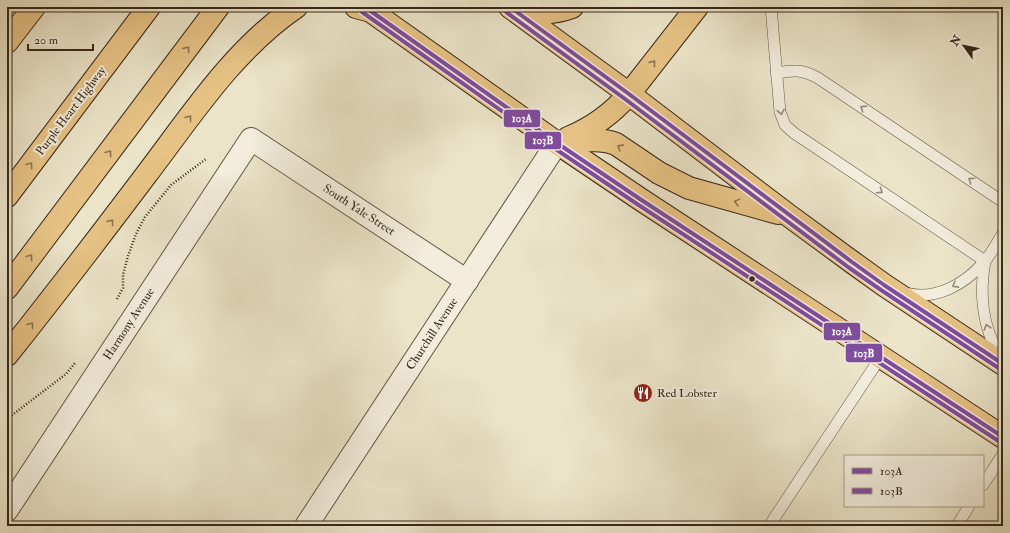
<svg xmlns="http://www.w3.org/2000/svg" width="1010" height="533" font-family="'IM FELL Double Pica',serif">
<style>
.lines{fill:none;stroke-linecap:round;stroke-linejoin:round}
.lane-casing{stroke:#645645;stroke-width:12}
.street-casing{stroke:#645645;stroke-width:24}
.primary-casing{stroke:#372719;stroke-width:24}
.highway-casing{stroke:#372719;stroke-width:24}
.path{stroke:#372719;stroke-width:2.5;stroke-dasharray:1 2;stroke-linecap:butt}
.lane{stroke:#f2eddc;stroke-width:11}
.street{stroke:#f2eddc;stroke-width:22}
.primary{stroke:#e6c284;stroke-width:22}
.highway{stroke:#e6c284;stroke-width:22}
.bus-1-casing{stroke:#f2eddc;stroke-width:7}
.bus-2-casing{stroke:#f2eddc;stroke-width:7}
.bus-1{stroke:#804c9e;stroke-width:4}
.bus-2{stroke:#804c9e;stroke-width:4}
.oneway{stroke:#8e744e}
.oneway2{stroke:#948a7a}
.bus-dot{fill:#372719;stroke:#f2eddc;stroke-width:1.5}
.labels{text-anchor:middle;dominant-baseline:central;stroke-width:4;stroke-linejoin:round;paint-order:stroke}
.street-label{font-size:12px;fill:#372719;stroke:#f2eddc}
.poi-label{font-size:12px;fill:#372719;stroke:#f2eddc;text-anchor:start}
.line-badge{stroke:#f2eddc;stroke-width:1.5}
.badge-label{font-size:11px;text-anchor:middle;font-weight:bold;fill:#fff}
</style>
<rect width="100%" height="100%" fill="#ebe4c9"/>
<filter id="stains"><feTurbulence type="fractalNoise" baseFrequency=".005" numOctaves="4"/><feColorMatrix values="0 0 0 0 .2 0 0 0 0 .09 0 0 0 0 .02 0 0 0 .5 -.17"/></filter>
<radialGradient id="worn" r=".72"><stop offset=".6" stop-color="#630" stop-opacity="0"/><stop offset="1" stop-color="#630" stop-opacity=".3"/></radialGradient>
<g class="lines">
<g class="lane-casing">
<g id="lane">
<polyline points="771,7 780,112 785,125 794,133 985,261"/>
<path d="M776 73C793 70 802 69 818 78L1003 202"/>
<path d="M985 261C979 295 982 326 1000 357"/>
<path d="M906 293C936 301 965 284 984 262 992 253 997 243 1003 233"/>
<polyline points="983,485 1003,454"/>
<polyline points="769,526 880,358"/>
<polyline points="957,526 969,506"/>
</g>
</g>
<g class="street-casing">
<g id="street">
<polyline points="7,510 251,139 467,281"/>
<polyline points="306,526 557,143"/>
</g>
</g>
<g class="primary-casing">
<g id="primary">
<polyline points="365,7 557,143 640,199 1003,437"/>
<polyline points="510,7 629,94 788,215 852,262 884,285 1003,364"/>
<path d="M568 138C592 128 612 114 629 94"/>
<path d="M557 143C576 142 598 137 616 144L659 173 689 188 778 213"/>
</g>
</g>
<g class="highway-casing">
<g id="highway">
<polyline points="356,7 371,11"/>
<path d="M511 7C532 14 551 15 572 7"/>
<polyline points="7,42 34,7"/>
<polyline points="629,94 697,7"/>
<polyline points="7,196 149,7"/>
<polyline points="7,288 218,7"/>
<path d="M7 355C54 296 100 236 146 175 191 116 233 50 296 7"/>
</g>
</g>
<g class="path">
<polyline points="117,299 123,288 123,275 128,256 136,234 145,217 171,185 206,159"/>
<polyline points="7,419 66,374 75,363"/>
</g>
<use href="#lane" class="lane"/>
<use href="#street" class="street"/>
<use href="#primary" class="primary"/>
<use href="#highway" class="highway"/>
<g class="bus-1-casing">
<g id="bus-1">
<polyline points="365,7 557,143 640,199 1003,437"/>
<polyline points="510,7 629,94 852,262 884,285 1003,364"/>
</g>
</g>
<g class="bus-2-casing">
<g id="bus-2">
<polyline points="362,12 554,148 637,204 1000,442"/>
<polyline points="506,12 625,99 848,267 881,290 1000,369"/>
</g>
</g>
<use href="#bus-1" class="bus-1"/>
<use href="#bus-2" class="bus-2"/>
</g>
<defs><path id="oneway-chevron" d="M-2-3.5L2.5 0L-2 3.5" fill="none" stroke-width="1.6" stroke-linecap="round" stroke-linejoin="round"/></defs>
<g class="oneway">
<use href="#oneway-chevron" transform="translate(187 49) rotate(-53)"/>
<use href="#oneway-chevron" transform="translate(653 63) rotate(-52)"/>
<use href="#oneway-chevron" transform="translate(189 118) rotate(-53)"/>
<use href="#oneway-chevron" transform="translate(620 147) rotate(-148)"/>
<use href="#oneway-chevron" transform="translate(109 153) rotate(-53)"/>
<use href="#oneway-chevron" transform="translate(30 165) rotate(-53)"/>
<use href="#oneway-chevron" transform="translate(737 202) rotate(-165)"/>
<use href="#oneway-chevron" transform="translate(111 222) rotate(-53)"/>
<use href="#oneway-chevron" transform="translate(30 257) rotate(-53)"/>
<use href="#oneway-chevron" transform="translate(31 325) rotate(-52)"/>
</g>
<g class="oneway2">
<use href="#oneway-chevron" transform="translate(863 108) rotate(-146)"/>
<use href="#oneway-chevron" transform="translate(781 112) rotate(80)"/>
<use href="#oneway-chevron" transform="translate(971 180) rotate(-146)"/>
<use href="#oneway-chevron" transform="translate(880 191) rotate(34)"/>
<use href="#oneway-chevron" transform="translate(955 285) rotate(151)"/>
<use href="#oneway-chevron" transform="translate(987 327) rotate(-107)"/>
</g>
<defs>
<g id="restaurant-disc" transform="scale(1)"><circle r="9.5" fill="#8f2418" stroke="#f2eddc"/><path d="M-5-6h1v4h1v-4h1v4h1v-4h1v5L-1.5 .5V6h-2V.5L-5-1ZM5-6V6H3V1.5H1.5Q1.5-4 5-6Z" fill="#fff"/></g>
</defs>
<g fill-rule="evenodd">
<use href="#restaurant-disc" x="643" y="393"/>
</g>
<circle class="bus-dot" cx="752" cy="279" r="3.5"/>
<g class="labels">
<g class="street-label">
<text transform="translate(71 111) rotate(-53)">Purple Heart Highway</text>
<text transform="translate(359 210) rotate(33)">South Yale Street</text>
<text transform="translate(129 324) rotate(-57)">Harmony Avenue</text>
<text transform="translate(432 334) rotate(-57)">Churchill Avenue</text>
</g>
<g class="poi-label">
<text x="657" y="393">Red Lobster</text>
</g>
</g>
<g class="line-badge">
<rect x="503" y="109" width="38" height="19" rx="4" fill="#804c9e"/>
<rect x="524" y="131" width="38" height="19" rx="4" fill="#804c9e"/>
<rect x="823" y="322" width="38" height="19" rx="4" fill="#804c9e"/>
<rect x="845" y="343" width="38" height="20" rx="4" fill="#804c9e"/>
</g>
<g class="badge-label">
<text x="522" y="122">103A</text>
<text x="543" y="144">103B</text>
<text x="842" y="335">103A</text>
<text x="864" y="357">103B</text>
</g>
<rect width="1010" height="533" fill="none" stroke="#ebe4c9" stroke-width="24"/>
<rect x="8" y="8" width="994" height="517" fill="none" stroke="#372719" stroke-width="2"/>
<rect x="12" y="12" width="986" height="509" fill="none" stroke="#372719"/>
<rect x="844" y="455" width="140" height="52" fill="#f2eddc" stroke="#a79e8e"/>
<rect x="852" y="468" width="20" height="6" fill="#804c9e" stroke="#a79e8e"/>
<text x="880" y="475" font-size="12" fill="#372719">103A</text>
<rect x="852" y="488" width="20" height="6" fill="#804c9e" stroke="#a79e8e"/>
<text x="880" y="495" font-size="12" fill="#372719">103B</text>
<g transform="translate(964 46) rotate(303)" stroke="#f2eddc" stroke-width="3" paint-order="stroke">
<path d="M0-3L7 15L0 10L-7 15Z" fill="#372719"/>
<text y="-6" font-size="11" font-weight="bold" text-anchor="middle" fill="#372719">N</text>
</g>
<path d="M28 44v6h65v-6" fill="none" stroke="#372719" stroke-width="2"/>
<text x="34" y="44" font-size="12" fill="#372719" stroke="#f2eddc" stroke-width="3" paint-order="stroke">20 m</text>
<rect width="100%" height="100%" filter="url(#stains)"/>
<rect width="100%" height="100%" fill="url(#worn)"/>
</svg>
